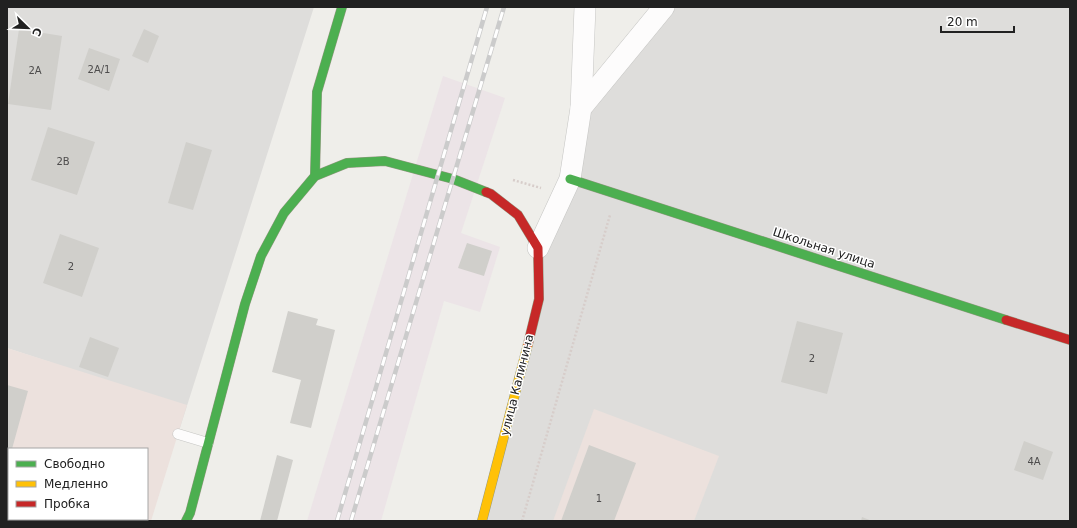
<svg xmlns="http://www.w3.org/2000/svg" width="1077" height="528" font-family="'DejaVu Sans',sans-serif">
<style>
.residential{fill:#dedddb}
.commercial{fill:#ece1dd}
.industrial{fill:#ece4e7}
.building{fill:#d0cfcb}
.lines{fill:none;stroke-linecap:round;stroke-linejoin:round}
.lane-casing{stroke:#c6c6c4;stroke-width:11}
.street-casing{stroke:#c6c6c4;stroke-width:22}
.fast-casing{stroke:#949982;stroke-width:10}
.slow-casing{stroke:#949982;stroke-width:10}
.jam-casing{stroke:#949982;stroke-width:10}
.path{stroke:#d7cdca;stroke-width:2.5;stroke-dasharray:2 2;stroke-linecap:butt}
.lane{stroke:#fdfcfc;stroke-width:10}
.street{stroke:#fdfcfc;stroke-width:21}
.fast{stroke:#4caf50;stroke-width:9}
.slow{stroke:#ffc107;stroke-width:9}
.jam{stroke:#c62828;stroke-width:9}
.rail-casing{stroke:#cbcbcb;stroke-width:4.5}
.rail{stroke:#fff;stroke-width:3;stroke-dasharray:9;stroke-linecap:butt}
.labels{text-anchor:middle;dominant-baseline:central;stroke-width:3;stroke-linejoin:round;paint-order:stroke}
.number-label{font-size:10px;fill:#4d4c4c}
.street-label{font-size:12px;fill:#212121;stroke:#fff}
</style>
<rect width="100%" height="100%" fill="#efeeea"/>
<g class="residential">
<polygon points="7,7 314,7 178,434 147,449 50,362 7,348"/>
<polygon points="664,7 1070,7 1070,521 482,521 539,299 538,248 581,108"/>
</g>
<g class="commercial">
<polygon points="7,348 187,405 151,521 83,521 76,519 147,519 147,449 9,449 9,499 7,498"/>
<polygon points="594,409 719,456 694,521 553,521"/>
</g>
<polygon class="industrial" points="443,76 505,98 461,233 500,247 480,312 444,301 381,521 307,521"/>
<g class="building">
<polygon points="19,29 62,36 51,110 8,104"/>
<polygon points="144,29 159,36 148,63 132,56"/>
<polygon points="89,48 120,59 109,91 78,79"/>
<polygon points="48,127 95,142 77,195 31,180"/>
<polygon points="186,142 212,150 193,210 168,203"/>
<polygon points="60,234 99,248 82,297 43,283"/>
<polygon points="467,243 492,251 484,276 458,268"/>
<polygon points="288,311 318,319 316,325 335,330 311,428 290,423 301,380 272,372"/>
<polygon points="797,321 843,333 827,394 781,382"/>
<polygon points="90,337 119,348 108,377 79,367"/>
<polygon points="7,385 28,391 12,449 9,449 7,463"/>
<polygon points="1024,441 1053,452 1043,480 1014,470"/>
<polygon points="589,445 636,463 614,521 561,521"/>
<polygon points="277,455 293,460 277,521 260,521"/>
<polygon points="862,517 872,521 861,521"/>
</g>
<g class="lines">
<g class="lane-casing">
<g id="lane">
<polyline points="178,434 208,443"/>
<polyline points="14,521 15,519"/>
</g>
</g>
<g class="street-casing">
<g id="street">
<polyline points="581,108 585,7"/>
<polyline points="538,248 570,179 581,108 664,7"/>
</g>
</g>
<g class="fast-casing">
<g id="fast">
<polyline points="315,176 317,92 342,7"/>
<polyline points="570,179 1006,320"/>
<polyline points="186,521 190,513 245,304 261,256 284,213 315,176 347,163 385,161 453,179 486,192"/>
</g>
</g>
<g class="slow-casing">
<polyline id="slow" points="482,521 528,344"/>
</g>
<g class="jam-casing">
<g id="jam">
<polyline points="486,192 491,194 518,215 538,248 539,299 528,344"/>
<polyline points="1006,320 1070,340"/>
</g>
</g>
<g class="path">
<polyline points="513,180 541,188"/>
<polyline points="7,487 9,488"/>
<polyline points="522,521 610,215"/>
</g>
<use href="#lane" class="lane"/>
<use href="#street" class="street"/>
<use href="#fast" class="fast"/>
<use href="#slow" class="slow"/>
<use href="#jam" class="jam"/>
<g class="rail-casing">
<g id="rail">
<polyline points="337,521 487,7"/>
<polyline points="351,521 504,7"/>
</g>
</g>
<use href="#rail" class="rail"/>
</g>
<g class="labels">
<g class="number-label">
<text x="99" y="69">2А/1</text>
<text x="35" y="70">2А</text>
<text x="63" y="161">2В</text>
<text x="71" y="266">2</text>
<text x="812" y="358">2</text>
<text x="1034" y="461">4А</text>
<text x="599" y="498">1</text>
</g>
<g class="street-label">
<text transform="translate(824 248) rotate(18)">Школьная улица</text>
<text transform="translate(517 385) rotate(-76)">улица Калинина</text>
</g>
</g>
<rect width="1077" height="528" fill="none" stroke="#212121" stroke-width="16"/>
<rect x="8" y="448" width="140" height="72" fill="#ffffff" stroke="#a6a6a6"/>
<rect x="16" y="461" width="20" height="6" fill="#4caf50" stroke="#a6a6a6"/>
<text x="44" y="468" font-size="12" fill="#212121">Свободно</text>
<rect x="16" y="481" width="20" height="6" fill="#ffc107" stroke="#a6a6a6"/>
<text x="44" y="488" font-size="12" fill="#212121">Медленно</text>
<rect x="16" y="501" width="20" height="6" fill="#c62828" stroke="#a6a6a6"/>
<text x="44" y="508" font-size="12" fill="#212121">Пробка</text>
<g transform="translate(28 28) rotate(113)" stroke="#ffffff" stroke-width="3" paint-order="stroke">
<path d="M0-3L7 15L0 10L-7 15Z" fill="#212121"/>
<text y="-6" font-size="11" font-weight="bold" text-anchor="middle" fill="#212121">С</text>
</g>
<path d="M941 26v6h73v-6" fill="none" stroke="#212121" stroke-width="2"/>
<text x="947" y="26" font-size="12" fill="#212121" stroke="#ffffff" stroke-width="3" paint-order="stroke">20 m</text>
</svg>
